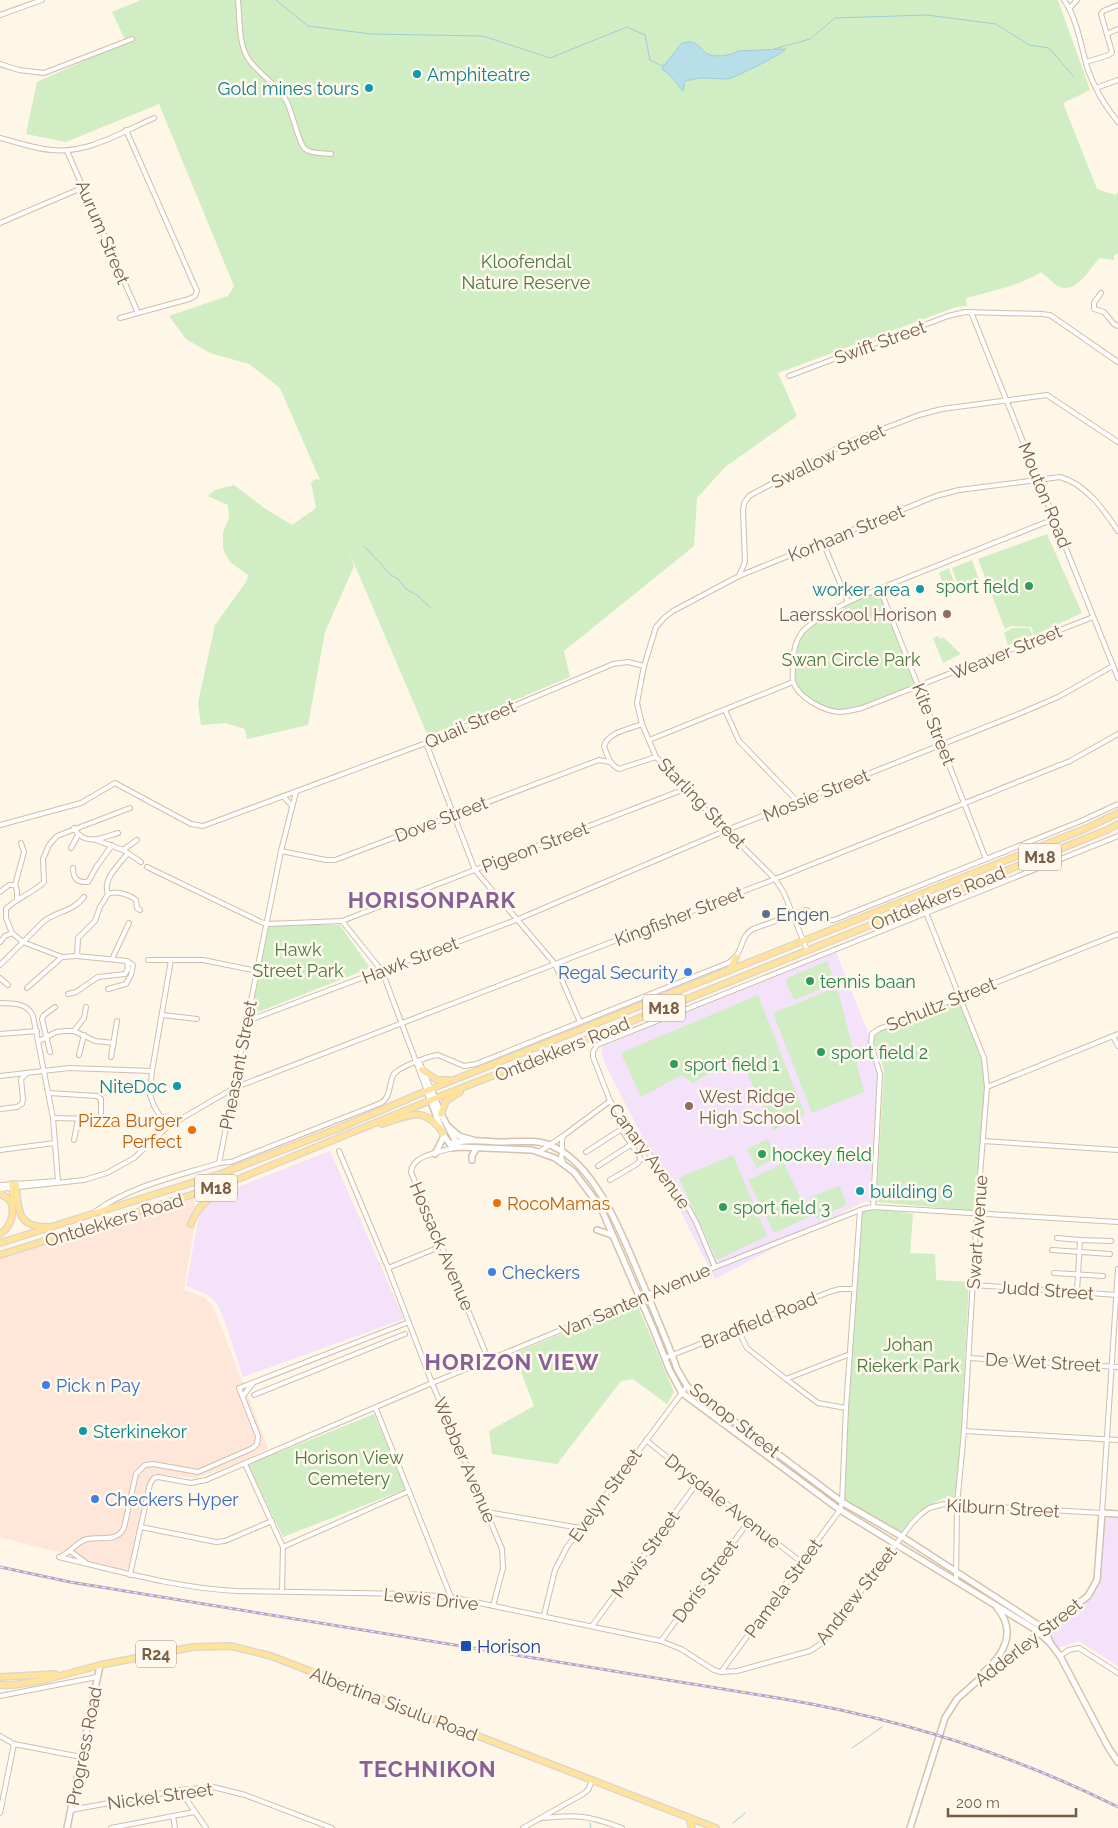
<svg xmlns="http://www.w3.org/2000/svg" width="1118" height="1828" font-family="Raleway,sans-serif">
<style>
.commercial{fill:#fee7d9}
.education{fill:#f3e2fa}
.green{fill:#d0edc3}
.water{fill:#b8dee9;stroke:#9ecddb}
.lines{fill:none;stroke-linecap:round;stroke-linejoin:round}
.stream{stroke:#9ecddb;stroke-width:1}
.street-casing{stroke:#d0beaa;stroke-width:6}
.secondary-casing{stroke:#d6c1aa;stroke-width:8}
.primary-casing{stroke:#dcd5cf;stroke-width:8}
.street{stroke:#fff;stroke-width:4}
.secondary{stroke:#fff;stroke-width:5}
.primary{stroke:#ffe29b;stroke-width:5.5}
.rail-casing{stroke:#baa3c9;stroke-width:3}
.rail{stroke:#fff9ed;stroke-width:1;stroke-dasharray:4;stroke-linecap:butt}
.culture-dot{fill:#0f9aa8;stroke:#fff9ed;stroke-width:2}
.leisure-dot{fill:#2e9e5b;stroke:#fff9ed;stroke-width:2}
.education-dot{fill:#8d6e63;stroke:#fff9ed;stroke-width:2}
.service-dot{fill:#5c6f8a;stroke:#fff9ed;stroke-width:2}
.shop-dot{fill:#3f7fe0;stroke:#fff9ed;stroke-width:2}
.food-dot{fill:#e8710a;stroke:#fff9ed;stroke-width:2}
.transit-dot{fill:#1a4fb4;stroke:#fff9ed;stroke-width:2}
.labels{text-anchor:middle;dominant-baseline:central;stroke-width:5;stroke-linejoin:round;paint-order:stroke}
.shield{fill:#fff9ed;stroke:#a18c7a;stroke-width:1}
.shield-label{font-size:16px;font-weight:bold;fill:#795e48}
.culture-label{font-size:18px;fill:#0d838f;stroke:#fff9ed;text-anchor:start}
.street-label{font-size:18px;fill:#795e48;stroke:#fff9ed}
.park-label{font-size:18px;fill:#4a7a3d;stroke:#fff9ed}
.leisure-label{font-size:18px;fill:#27864d;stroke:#fff9ed;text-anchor:start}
.education-label{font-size:18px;fill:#785e54;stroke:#fff9ed;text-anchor:end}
.service-label{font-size:18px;fill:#4e5e75;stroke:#fff9ed;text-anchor:start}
.shop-label{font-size:18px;fill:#366cbe;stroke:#fff9ed;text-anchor:start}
.food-label{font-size:18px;fill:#c56008;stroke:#fff9ed;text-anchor:end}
.transit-label{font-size:18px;fill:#164399;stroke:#fff9ed;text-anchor:start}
.district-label{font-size:22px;font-weight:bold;letter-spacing:1px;fill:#886095;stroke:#fff9ed}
</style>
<rect width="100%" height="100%" fill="#fef6e6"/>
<polygon class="commercial" points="193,1199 197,1211 184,1290 204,1297 213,1306 268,1448 243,1461 197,1478 153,1474 128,1569 121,1569 0,1537 0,1257"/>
<g class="education">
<polygon points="835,950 869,1035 869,1044 879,1072 872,1202 863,1202 715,1279 605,1064 601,1051 602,1047"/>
<polygon points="330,1151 404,1319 243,1377 226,1325 217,1303 206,1294 186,1286 200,1211 218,1195"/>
<polygon points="1106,1517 1118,1518 1118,1666 1079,1641 1058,1648 1044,1634 1091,1596 1097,1587"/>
</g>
<g class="green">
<path d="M141 0H1058L1090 90 1063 103 1097 189 1115 195 1118 192V254L1114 255V260L1099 258C1089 270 1075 297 1056 285 1051 281 1046 276 1041 272 1019 286 991 291 966 298L967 306 956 307 778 373 797 416 725 467 697 498 694 546 564 651 570 677 428 736 350 554 354 566 325 632 308 725 247 739 245 729 225 723 201 725 198 703 215 625 246 582 248 575 230 562 223 549V532L229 519 228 505 208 496 215 490 234 485 267 510 292 525 316 508 311 482 316 479 320 480 280 388 249 364 210 353 186 339 169 316 228 296 234 286 159 104 66 142 26 134 37 82 126 42 112 12Z"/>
<polygon points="1047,534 1082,613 1035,635 1031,627 1011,626 1005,629 978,559"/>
<polygon points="972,560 979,580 959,589 952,568"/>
<polygon points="949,568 957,590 947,595 939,573"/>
<polygon points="880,589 919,687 862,708 844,712 825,709 804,696 793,682 793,653 804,631 831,612"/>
<polygon points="1012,628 1029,628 1033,635 1008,645 1004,633"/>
<polygon points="938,636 940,639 943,637 961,654 943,663 933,638"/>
<polygon points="269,925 340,925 370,968 251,1015"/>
<polygon points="827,961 835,983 794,1000 785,979"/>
<polygon points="837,987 864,1092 812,1113 773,1013"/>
<polygon points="758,995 805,1115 773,1130 766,1113 738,1055 693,1083 682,1075 641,1097 621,1053"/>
<polygon points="961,998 984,1058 986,1087 977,1211 876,1202 884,1071 881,1059 874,1043 876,1031"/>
<polygon points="768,1139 776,1158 757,1168 747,1149"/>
<polygon points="733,1155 767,1236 717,1260 679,1178"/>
<polygon points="784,1163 809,1217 774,1233 748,1180"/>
<polygon points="839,1186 847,1205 816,1219 809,1198"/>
<polygon points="865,1206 913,1214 910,1253 935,1254 936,1280 969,1282 958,1498 943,1498 920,1511 901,1532 845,1500 848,1359 856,1287 860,1208"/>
<polygon points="637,1304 674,1392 667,1404 633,1379 621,1381 557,1464 492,1454 489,1431 534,1406 514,1353"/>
<polygon points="374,1414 406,1489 283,1537 248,1465"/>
</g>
<path class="water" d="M690 42C698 43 700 48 706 53 714 58 730 56 738 51L786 49C782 54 735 78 727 79 720 79 711 78 704 78 698 78 691 80 685 81L683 91C676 83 671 75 662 69L663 67 682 43Z"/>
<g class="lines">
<g class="stream">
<polyline points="276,0 308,26 371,34 483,36 550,58 627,27 645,35 650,60 662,66 667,63"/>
<polyline points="774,49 810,39 835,18 927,15 996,24 1029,45 1049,48 1074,77"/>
<polyline points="365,547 391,575 398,579 406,589 417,595 431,608"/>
<polyline points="852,1748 882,1727"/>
<polyline points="590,1823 591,1828"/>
<polyline points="733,1823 745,1813"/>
</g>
<g class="street-casing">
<g id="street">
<path d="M238 0C240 19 238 44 249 60 260 75 279 86 287 102 292 112 299 144 305 149 311 154 323 153 331 154"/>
<path d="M1064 0C1077 18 1081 46 1087 67 1094 88 1104 105 1118 122"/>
<polyline points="1069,9 1077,0"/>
<polyline points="0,15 42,0"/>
<polyline points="1107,34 1118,29"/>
<polyline points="1086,62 1109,55 1112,52 1101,14 1103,11 1118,5"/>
<polyline points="0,64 19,70 44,73 132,39"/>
<polyline points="1096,88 1118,80"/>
<path d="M0 138C17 142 35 149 52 150 88 154 122 132 154 118"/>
<polyline points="67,151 138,313"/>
<polyline points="0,223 84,187"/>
<polyline points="1101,293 1094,303 1094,309 1104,312 1114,324 1118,326"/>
<polyline points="971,312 1118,678"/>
<polyline points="120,318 189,299 195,296 197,291 126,130"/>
<polyline points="789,376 948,316 965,312 1041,314 1050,315 1118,362"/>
<path d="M1054 519 861 596C845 603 814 619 802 632 795 641 793 654 793 665 793 670 792 676 793 681 797 697 824 711 839 712 846 712 854 710 862 708L1093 617"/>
<polyline points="823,542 848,602"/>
<polyline points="739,576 745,562 743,511 744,503 749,496 849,442 919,415 942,409 1047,395 1118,442"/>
<polyline points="880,589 986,859"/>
<polyline points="725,710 739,741 798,802"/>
<path d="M642 724C630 729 608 732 604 746 607 755 610 765 619 769L656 757"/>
<polyline points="649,740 793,682"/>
<polyline points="426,743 475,870 555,964 580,1022"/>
<polyline points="283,796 292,806"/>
<polyline points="0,825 81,803 115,783 191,824 203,826 426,743 613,664 628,662 644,666"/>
<path d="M74 828C85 847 101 838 118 833"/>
<polyline points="96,840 123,850 141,862"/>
<polyline points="71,848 78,835"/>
<polyline points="123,850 137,840"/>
<polyline points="281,851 326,860 335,860 599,760 610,762"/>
<polyline points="147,867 261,922 267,924 342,921 685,789"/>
<path d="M73 868C73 878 77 883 88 882L97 866 112 845"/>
<polyline points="15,885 24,852 21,843"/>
<polyline points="0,892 9,885 15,885 17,891 17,900"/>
<path d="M108 894C116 890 130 895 136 900L137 908 140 910"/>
<polyline points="919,895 984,1058 987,1087 977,1213 964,1431 957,1505 956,1581"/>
<polyline points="342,921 382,971 427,1091"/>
<polyline points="0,942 5,936 12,933"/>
<path d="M807 950 784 893 775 879 685 789 656 757 642 724 637 703 644 666 656 627 664 618 673 611 739 576 936 496 959 490 1060 477C1086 484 1104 510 1118 531"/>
<path d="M77 956 62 957 23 942 12 933 6 918V909C16 898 32 894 44 882L43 859 49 845 57 836 130 808"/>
<polyline points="112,959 129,923"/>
<polyline points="148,960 203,960 257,971"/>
<path d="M0 965 43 922C56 911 73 912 84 897"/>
<polyline points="0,978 8,985"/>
<polyline points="27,988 62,957"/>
<path d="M108 989 126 984 131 975 133 965 127 961 77 956 78 938 95 921 100 907 108 894C102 879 119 865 128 853"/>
<polyline points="68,994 76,992 98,977 125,974 128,969 127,961"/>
<path d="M0 1003C12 1003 28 1003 33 1016L53 1118 58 1181"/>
<polyline points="162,1015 197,1019"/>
<polyline points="247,1021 516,920 727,830 1021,713 1058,697 1113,666"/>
<polyline points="74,1031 84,1018 86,1007"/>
<polyline points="0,1034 37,1031"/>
<polyline points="1113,1036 1118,1046"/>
<polyline points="39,1041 56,1032 66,1031 74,1031 95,1041 114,1043"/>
<polyline points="50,1052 42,1019 44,1015 55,1007"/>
<polyline points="79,1055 84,1035"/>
<polyline points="111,1057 117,1021"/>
<polyline points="419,1061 431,1089"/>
<polyline points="0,1076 69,1068 152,1071"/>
<polyline points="987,1087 1118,1034"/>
<polyline points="49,1093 97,1096 101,1099 101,1116 98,1119 53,1118"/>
<polyline points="0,1109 17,1107 22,1104 23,1099 21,1079 27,1073"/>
<polyline points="167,1127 154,1106 150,1095 152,1071 171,960"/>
<path d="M563 1136C560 1144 564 1150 561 1157L563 1162"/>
<polyline points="74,1140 78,1119"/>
<polyline points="983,1141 1118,1150"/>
<path d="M453 1148C440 1152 412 1155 411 1172L489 1361"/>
<polyline points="0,1150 55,1143"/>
<polyline points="339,1151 388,1268 432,1383 502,1549 503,1568 493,1606"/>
<polyline points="539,1152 563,1136 610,1101"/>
<polyline points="586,1152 628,1125"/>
<polyline points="219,1163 257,971 281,851 296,792"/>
<polyline points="598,1166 632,1144"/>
<polyline points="610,1180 637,1164 641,1159 621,1129"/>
<polyline points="0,1185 58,1181"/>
<polyline points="0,1189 84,1180 107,1173 134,1158 167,1127 234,1088 775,879 1070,761 1118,734"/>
<polyline points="873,1207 880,1074 871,1044 872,1034 879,1029 1118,934"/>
<path d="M96 1211C131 1186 178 1176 219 1163L231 1162 381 1103C392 1096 388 1084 394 1074 399 1067 429 1056 438 1055L464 1066 476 1064 728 963C744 955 739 936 753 929L806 910 827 920H834L1081 821 1118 804"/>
<polyline points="1057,1238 1080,1240 1077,1292"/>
<polyline points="1080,1240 1111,1241"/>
<polyline points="1052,1250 1110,1254"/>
<polyline points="715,1267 696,1222 686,1204 610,1101 593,1057 593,1052 597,1045 1118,836"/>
<polyline points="388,1268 442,1246"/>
<polyline points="1054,1273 1103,1276"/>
<polyline points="973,1285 1118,1295"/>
<polyline points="738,1330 747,1348 786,1379 818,1403 846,1408"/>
<polyline points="665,1358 829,1292 840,1289 854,1289"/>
<polyline points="969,1358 1118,1367"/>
<polyline points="786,1379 850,1354"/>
<polyline points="254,1395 405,1334"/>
<polyline points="243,1396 253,1383"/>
<polyline points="376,1409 451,1597"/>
<polyline points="964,1431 1118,1440"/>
<path d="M646 1440C697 1482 750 1521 801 1562"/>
<polyline points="245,1464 283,1547 282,1592"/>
<polyline points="487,1512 580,1528"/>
<polyline points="141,1527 216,1542 225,1541 272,1521"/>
<polyline points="283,1547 409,1491"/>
<polyline points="70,1551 85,1562"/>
<path d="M59 1557C118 1571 176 1588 237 1591L410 1594 451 1597 661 1641 681 1649 714 1670 721 1672 737 1671 810 1651 822 1643 912 1523 921 1514 929 1508 944 1504 1102 1513 1118 1269"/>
<path d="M60 1557C70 1553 76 1542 87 1539 101 1536 116 1543 124 1528L136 1474 145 1465 153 1464 198 1472 253 1448 257 1444 258 1436 239 1388 409 1322"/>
<polyline points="130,1575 150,1484 154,1478 158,1477 191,1483 206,1480 432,1383 715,1267 863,1209 873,1207 1118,1222"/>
<polyline points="544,1615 555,1570 567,1547 687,1386"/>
<polyline points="592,1626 697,1483"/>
<polyline points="661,1641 749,1521"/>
<polyline points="1060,1656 1069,1650 1079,1648 1118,1673"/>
<polyline points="721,1672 840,1510 842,1502 846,1408 860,1210"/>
<polyline points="0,1696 97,1677"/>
<polyline points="0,1736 14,1744 81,1757"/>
<polyline points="180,1790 206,1828"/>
<polyline points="71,1810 180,1790 213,1787 245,1795 332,1828"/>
<polyline points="0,1813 14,1744"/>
<polyline points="173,1816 175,1828"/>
<path d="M544 1818C577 1814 590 1816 622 1828"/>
<polyline points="111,1828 194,1812"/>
<polyline points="523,1828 583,1794 588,1790 592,1781"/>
</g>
</g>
<g class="secondary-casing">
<g id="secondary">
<polyline points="431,1089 441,1114 457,1144"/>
<polyline points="427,1091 444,1136 453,1148 459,1147 532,1150 555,1158 574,1172 601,1208 652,1326 670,1371 682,1393 840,1510 1036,1630 1050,1643 1060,1656 1108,1747 1118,1762"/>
<polyline points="450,1128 459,1136 473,1140"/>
<path d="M450 1144C465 1139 483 1141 499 1142 515 1142 537 1139 552 1146 598 1166 624 1240 643 1284 654 1312 667 1340 677 1369L687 1386 842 1502 901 1536 1040 1626 1048 1637 1050 1643"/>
<polyline points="435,1154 444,1136"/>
<polyline points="472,1160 472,1156 476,1149"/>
<polyline points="597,1230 612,1235"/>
<path d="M984 1672C1004 1655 1017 1631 997 1608"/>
<polyline points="67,1828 100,1665"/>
<polyline points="910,1828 945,1718 957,1699 976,1682 1088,1596 1097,1580 1102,1513 1118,1514"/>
</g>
</g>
<g class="primary-casing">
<g id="primary">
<polyline points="730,970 736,957"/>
<polyline points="422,1070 437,1080 449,1080"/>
<polyline points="441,1114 446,1101 460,1092"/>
<path d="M382 1124C410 1115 424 1105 443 1133"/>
<polyline points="12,1184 14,1204"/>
<path d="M16 1184C18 1210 17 1228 49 1227"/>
<path d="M0 1193 10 1200C16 1212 11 1227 0 1234"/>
<path d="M191 1224C199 1202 212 1197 231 1185"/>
<polyline points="0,1243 223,1173 337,1129 431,1089 1087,828 1118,813"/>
<polyline points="0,1255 226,1184 441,1096 592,1037 1107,830 1118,824"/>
<polyline points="0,1677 55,1674"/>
<polyline points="0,1685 13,1685 44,1680 100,1665 193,1647 231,1646 271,1656 716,1828"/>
<polyline points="689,1818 692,1828"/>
</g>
</g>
<use href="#street" class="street"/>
<use href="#secondary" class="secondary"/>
<use href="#primary" class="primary"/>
<g class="rail-casing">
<path id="rail" d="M0 1567 70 1582 784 1699C901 1719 1012 1754 1118 1807"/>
</g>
<use href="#rail" class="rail"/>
</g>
<g class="culture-dot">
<circle cx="417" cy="74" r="5"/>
<circle cx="369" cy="88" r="5"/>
<circle cx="920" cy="589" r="5"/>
<circle cx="177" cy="1086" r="5"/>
<circle cx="860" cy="1191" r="5"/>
<circle cx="83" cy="1431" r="5"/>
</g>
<g class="leisure-dot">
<circle cx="1029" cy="586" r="5"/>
<circle cx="810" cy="981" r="5"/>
<circle cx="821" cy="1052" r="5"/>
<circle cx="674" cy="1064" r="5"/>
<circle cx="762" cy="1154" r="5"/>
<circle cx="723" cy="1207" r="5"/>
</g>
<g class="education-dot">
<circle cx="947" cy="614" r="5"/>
<circle cx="689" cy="1106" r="5"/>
</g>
<circle class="service-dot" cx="766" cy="914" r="5"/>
<g class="shop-dot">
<circle cx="688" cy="972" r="5"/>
<circle cx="492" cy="1272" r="5"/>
<circle cx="46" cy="1385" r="5"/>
<circle cx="95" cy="1499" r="5"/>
</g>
<g class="food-dot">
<circle cx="192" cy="1130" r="5"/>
<circle cx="497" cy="1203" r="5"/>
</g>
<rect class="transit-dot" x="460" y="1640" width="12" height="12" rx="2.5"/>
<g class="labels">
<g class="shield">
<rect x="1019" y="843.5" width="42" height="27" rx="4"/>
<rect x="643" y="994.5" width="42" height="27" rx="4"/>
<rect x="195" y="1174.5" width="42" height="27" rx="4"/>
<rect x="136" y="1640.5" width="40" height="27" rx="4"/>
</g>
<g class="shield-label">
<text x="1040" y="857">M18</text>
<text x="664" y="1008">M18</text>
<text x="216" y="1188">M18</text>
<text x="156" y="1654">R24</text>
</g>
<g class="culture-label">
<text x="427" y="74">Amphiteatre</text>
<text x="359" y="88" text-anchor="end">Gold mines tours</text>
<text x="910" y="589" text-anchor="end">worker area</text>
<text x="167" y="1086" text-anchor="end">NiteDoc</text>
<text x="870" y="1191">building 6</text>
<text x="93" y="1431">Sterkinekor</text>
</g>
<g class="street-label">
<text transform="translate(103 232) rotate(67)">Aurum Street</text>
<text transform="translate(880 342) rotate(-20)">Swift Street</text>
<text transform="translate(828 456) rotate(-26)">Swallow Street</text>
<text transform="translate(1045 495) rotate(68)">Mouton Road</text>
<text transform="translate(846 533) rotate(-22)">Korhaan Street</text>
<text transform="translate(1006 652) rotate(-22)">Weaver Street</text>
<text transform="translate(470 724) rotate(-23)">Quail Street</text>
<text transform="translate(934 724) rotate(68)">Kite Street</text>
<text transform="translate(816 795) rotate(-22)">Mossie Street</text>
<text transform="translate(702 803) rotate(46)">Starling Street</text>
<text transform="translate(441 819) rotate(-21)">Dove Street</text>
<text transform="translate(535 847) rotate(-21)">Pigeon Street</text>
<text transform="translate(938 898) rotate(-22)">Ontdekkers Road</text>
<text transform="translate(679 916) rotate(-21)">Kingfisher Street</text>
<text transform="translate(410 960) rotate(-21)">Hawk Street</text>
<text transform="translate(941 1004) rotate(-22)">Schultz Street</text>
<text transform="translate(562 1049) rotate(-22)">Ontdekkers Road</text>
<text transform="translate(238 1065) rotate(-79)">Pheasant Street</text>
<text transform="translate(650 1156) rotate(54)">Canary Avenue</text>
<text transform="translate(114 1220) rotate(-17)">Ontdekkers Road</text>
<text transform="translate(977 1232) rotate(-86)">Swart Avenue</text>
<text transform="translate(442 1246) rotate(67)">Hossack Avenue</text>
<text transform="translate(1046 1290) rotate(4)">Judd Street</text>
<text transform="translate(635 1300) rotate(-23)">Van Santen Avenue</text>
<text transform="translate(759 1320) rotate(-22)">Bradfield Road</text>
<text transform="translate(1043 1362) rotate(3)">De Wet Street</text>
<text transform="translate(735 1420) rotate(38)">Sonop Street</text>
<text transform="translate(465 1460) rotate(67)">Webber Avenue</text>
<text transform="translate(605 1495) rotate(-54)">Evelyn Street</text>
<text transform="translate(723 1501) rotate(38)">Drysdale Avenue</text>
<text transform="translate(1003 1508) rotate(3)">Kilburn Street</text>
<text transform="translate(645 1554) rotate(-54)">Mavis Street</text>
<text transform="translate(705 1581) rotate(-54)">Doris Street</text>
<text transform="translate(783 1588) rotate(-54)">Pamela Street</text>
<text transform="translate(856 1595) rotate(-52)">Andrew Street</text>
<text transform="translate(431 1599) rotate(6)">Lewis Drive</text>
<text transform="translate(1028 1642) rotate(-38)">Adderley Street</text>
<text transform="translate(394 1704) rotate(21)">Albertina Sisulu Road</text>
<text transform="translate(84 1746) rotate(-79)">Progress Road</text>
<text transform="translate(160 1796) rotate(-8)">Nickel Street</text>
</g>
<g class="park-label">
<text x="526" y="261">Kloofendal<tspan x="526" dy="21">Nature Reserve</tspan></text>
<text x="851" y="659">Swan Circle Park</text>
<text x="298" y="949">Hawk<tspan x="298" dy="21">Street Park</tspan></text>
<text x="908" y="1344">Johan<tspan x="908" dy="21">Riekerk Park</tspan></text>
<text x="349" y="1457">Horison View<tspan x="349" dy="21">Cemetery</tspan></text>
</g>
<g class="leisure-label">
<text x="1019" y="586" text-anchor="end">sport field</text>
<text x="820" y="981">tennis baan</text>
<text x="831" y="1052">sport field 2</text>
<text x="684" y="1064">sport field 1</text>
<text x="772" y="1154">hockey field</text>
<text x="733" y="1207">sport field 3</text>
</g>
<g class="education-label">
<text x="937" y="614">Laersskool Horison</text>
<text x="699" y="1096" text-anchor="start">West Ridge<tspan x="699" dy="21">High School</tspan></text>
</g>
<g class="service-label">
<text x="776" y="914">Engen</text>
</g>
<g class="shop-label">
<text x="678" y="972" text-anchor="end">Regal Security</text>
<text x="502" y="1272">Checkers</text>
<text x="56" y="1385">Pick n Pay</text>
<text x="105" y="1499">Checkers Hyper</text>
</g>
<g class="food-label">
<text x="182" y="1120">Pizza Burger<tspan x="182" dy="21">Perfect</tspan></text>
<text x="507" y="1203" text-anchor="start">RocoMamas</text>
</g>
<g class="transit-label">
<text x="477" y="1646">Horison</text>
</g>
<g class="district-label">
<text x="432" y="900">HORISONPARK</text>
<text x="512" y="1362">HORIZON VIEW</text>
<text x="428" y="1769">TECHNIKON</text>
</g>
</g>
<path d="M948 1808v8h128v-8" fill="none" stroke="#795e48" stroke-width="2.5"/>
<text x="956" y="1808" font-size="15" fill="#795e48" stroke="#fff9ed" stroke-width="4" paint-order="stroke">200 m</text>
</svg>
